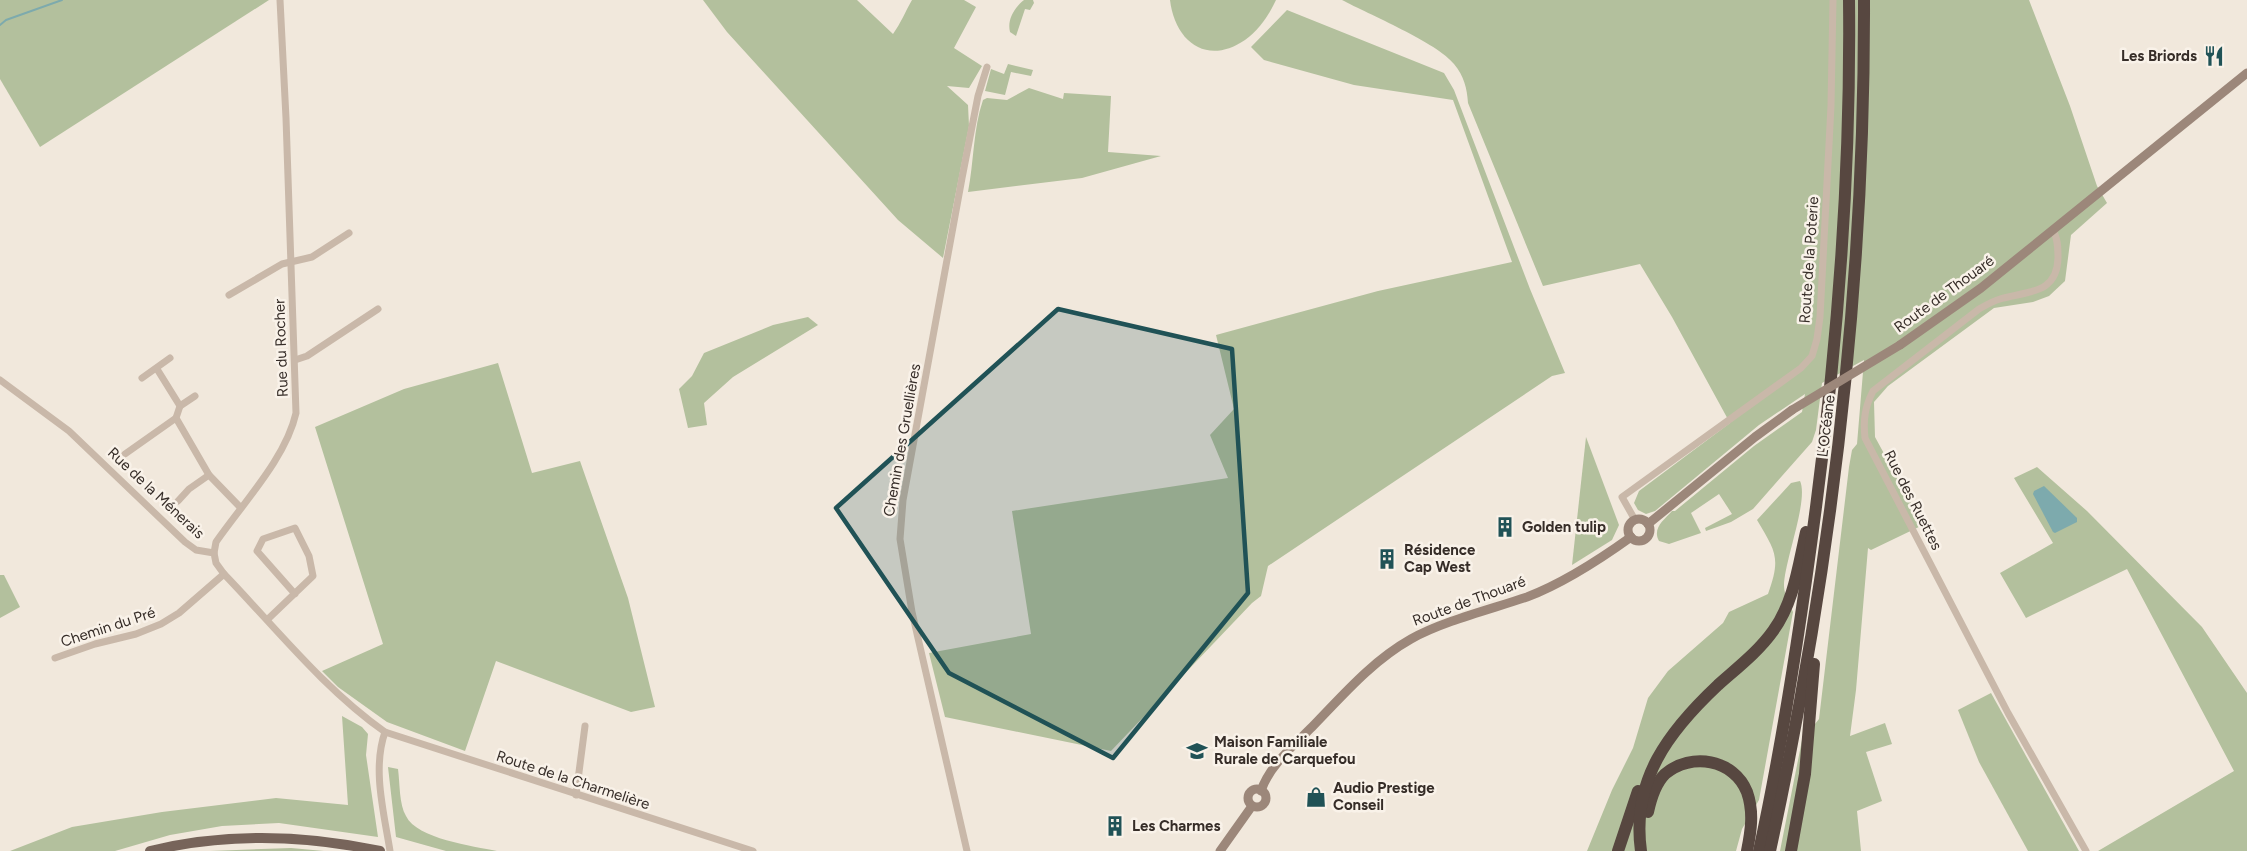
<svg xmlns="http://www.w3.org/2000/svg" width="2247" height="851" font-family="Figtree,sans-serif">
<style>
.green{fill:#b3c09d}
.water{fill:#7daaad}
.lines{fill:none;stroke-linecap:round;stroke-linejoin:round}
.stream{stroke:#7daaad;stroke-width:2}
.street{stroke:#c9b8a9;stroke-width:7}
.secondary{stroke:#9c877a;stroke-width:9}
.primary{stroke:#77645a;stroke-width:10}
.highway{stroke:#574740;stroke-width:12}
.secondary-bridge{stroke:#9c877a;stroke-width:9}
.marked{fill:#205256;fill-opacity:0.2;stroke:#205256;stroke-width:4.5;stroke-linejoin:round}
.labels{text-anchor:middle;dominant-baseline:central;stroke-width:5;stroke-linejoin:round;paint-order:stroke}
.poi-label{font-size:15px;font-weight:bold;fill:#362d28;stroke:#f9f2e9;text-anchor:start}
.street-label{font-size:15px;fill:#362d28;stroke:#f9f2e9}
</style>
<rect width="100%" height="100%" fill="#f1e8dc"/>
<g class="green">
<polygon points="0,0 269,0 40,147 0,79"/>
<path d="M703 0H857L893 34C901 23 905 12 912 0H964L976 7 954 48 982 66 969 88 947 86 968 105 969 126 943 258 898 220 727 32Z"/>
<path d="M1024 0H1033L1034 3 1030 10 1025 9 1016 36 1010 32C1007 20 1014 8 1024 0Z"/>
<path d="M1170 0H1276C1269 15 1259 30 1245 40 1207 66 1175 42 1170 0Z"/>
<path d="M1342 0H2029L2070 106 2097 186 2107 203 2071 235 2065 281 2049 296 2033 302 1994 308 1888 386 1874 402 1875 437 1923 525 1871 550 1868 548 1856 690 1850 736 1885 723 1892 744 1866 752 1882 801 1857 811 1861 851H1780L1802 740 1819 719 1849 467 1852 450 1857 444 1864 360 1822 383 1816 430 1812 442 1753 509 1731 522 1706 531 1705 528 1732 514 1719 494 1691 513 1701 533 1669 544 1659 541C1652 528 1664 520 1672 511H1675L1754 446 1802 412 1805 394 1759 425 1655 511 1646 514 1638 510 1634 503 1639 491 1730 423 1672 317 1640 264 1543 286 1468 103C1467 88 1464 76 1454 64 1438 43 1368 14 1342 0Z"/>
<polygon points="1287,10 1444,73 1454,90 1530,289 1565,373 1552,376 1268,566 1261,596 1252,603 1111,751 945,717 929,653 1031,634 1012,511 1228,478 1210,435 1234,409 1216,335 1378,291 1512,262 1453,100 1354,85 1264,60 1251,47"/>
<polygon points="1008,64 1033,70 1031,76 1011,72 1005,95 985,91 991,69 1004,74"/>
<path d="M1029 88 1063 99 1064 93 1111 96 1108 152 1161 156 1082 178 968 192C974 162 973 129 983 100L987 98 1007 100Z"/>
<polygon points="808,317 818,325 733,377 704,403 707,425 688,428 679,389 692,376 704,353 773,325"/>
<polygon points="498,363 532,473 580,461 628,598 655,707 631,712 496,661 465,751 387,722 338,687 322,671 383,644 315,427 404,389"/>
<polygon points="1586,437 1619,525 1612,540 1572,565"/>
<polygon points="2037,467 2087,511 2202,627 2247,693 2247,851 2098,851 2234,771 2127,569 2026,618 2000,573 2053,543 2014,478"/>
<path d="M1800 481C1809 500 1784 562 1784 586 1784 594 1790 605 1793 612L1759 800 1742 829 1736 851H1587L1612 790 1633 748 1648 698 1668 671 1723 623 1729 612 1768 594C1781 558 1776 552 1757 520L1791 483Z"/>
<polygon points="0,575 4,575 20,607 0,618"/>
<polygon points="1991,693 2079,851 2028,851 1979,762 1958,710"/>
<polygon points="342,716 362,727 368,734 366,755 378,837 279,823 222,826 170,835 115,851 10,851 72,827 162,812 276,798 348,805"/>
<path d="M388 767 398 769C400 784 399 804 406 816 417 839 473 846 497 851H446L396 837Z"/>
<polygon points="291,848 324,851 210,851"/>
</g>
<polygon class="water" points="2044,486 2077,518 2077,522 2055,533 2053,532 2033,494 2034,491"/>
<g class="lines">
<polyline class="stream" points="0,25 6,20 62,0"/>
<g class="street">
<path d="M2053 231C2058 238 2058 249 2058 258 2057 295 2026 291 2000 299 1993 301 1986 305 1979 309L1873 391C1865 407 1863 419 1865 438L2008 713 2086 851"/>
<polyline points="229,295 282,264 312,257 349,233"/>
<polyline points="295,360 307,356 378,309"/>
<polyline points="157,369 180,406 176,418 209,475 240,507"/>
<polyline points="142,378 170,358"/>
<path d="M0 380 69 431 185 542 196 550 214 553 216 563 224 574C276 628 324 689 385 732L753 851"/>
<polyline points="180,406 195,396"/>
<polyline points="125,454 176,418"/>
<polyline points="178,501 189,489 209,475"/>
<polyline points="1635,520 1622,497 1801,368 1812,356 1817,339 1820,317 1831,106 1833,0"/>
<path d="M214 553 216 542C243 503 286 458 296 413L286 118 280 0"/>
<polyline points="268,619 313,576 309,556 295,528 263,539 257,551 295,594"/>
<polyline points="55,658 95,644 136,634 161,624 179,613 224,574"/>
<path d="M385 732C372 769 384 813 390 851"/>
<polyline points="576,795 585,726"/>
<polyline points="967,851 912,612 900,539 903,500 962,178 978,96 987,67"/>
</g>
<g class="secondary">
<polyline points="1900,345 1981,288 2247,73"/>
<circle cx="1639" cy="530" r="11"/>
<polyline points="1648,524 1755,437 1792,410"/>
<circle cx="1257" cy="798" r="9"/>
<path d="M1261 791C1269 766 1294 745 1312 727 1343 695 1372 661 1411 639 1443 621 1492 609 1527 597 1564 583 1599 560 1631 537"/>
<polyline points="1220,851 1252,806"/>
</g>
<path class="primary" d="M150 851C225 833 305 835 380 851"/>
<g class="highway">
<path d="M1648 812C1651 798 1655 784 1665 774 1691 752 1734 759 1747 792 1754 812 1751 831 1747 851"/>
<polyline points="1618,851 1638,791"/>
<path d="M1641 851C1631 780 1669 731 1718 685 1737 668 1758 652 1773 631 1794 602 1798 567 1806 532"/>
<path d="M1759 851C1784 737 1801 622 1816 507 1838 339 1851 170 1849 0"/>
<path d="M1770 851C1831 571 1865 286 1864 0"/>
<polyline points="1791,851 1805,774 1814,664"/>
</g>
<polyline class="secondary-bridge" points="1792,410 1900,345"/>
</g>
<path class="marked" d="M1058 309 1232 349 1248 593 1113 758 949 673 836 508Z"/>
<defs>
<g id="restaurant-bare" transform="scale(1.62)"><path d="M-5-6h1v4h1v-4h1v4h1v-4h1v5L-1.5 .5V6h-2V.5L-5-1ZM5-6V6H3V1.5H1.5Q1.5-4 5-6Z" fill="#205256" stroke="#f9f2e9" stroke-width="2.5" paint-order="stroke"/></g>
<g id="building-bare" transform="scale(1.62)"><path d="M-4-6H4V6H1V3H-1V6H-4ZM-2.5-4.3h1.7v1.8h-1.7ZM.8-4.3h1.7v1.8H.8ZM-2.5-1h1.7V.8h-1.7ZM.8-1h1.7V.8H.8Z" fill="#205256" stroke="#f9f2e9" stroke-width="2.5" paint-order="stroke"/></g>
<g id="school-bare" transform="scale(1.62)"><path d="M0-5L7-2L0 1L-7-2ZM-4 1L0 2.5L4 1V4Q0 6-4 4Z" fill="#205256" stroke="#f9f2e9" stroke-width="2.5" paint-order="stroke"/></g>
<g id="shop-bare" transform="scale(1.62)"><path d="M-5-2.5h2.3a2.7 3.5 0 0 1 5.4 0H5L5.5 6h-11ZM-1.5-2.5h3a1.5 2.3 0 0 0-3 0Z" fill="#205256" stroke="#f9f2e9" stroke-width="2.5" paint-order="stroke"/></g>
</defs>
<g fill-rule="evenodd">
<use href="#restaurant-bare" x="2214" y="56"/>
<use href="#building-bare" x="1505" y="527"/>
<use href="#building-bare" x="1387" y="559"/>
<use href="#school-bare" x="1197" y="751"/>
<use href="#shop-bare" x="1316" y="797"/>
<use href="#building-bare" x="1115" y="826"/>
</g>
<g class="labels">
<g class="poi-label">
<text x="2197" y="56" text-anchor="end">Les Briords</text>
<text x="1522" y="527">Golden tulip</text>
<text x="1404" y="550">Résidence<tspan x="1404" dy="17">Cap West</tspan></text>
<text x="1214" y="742">Maison Familiale<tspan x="1214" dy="17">Rurale de Carquefou</tspan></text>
<text x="1333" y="788">Audio Prestige<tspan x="1333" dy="17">Conseil</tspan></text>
<text x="1132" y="826">Les Charmes</text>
</g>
<g class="street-label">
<text transform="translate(1809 260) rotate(-86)">Route de la Poterie</text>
<text transform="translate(1944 294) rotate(-36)">Route de Thouaré</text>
<text transform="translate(281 348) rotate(-92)">Rue du Rocher</text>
<text transform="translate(1826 426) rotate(-83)">L’Océane</text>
<text transform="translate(902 440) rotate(-80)">Chemin des Gruellières</text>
<text transform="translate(156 493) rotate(43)">Rue de la Ménerais</text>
<text transform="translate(1913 500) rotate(63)">Rue des Ruettes</text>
<text transform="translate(1469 601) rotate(-20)">Route de Thouaré</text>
<text transform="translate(108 627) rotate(-18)">Chemin du Pré</text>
<text transform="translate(573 780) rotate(18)">Route de la Charmelière</text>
</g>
</g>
</svg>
